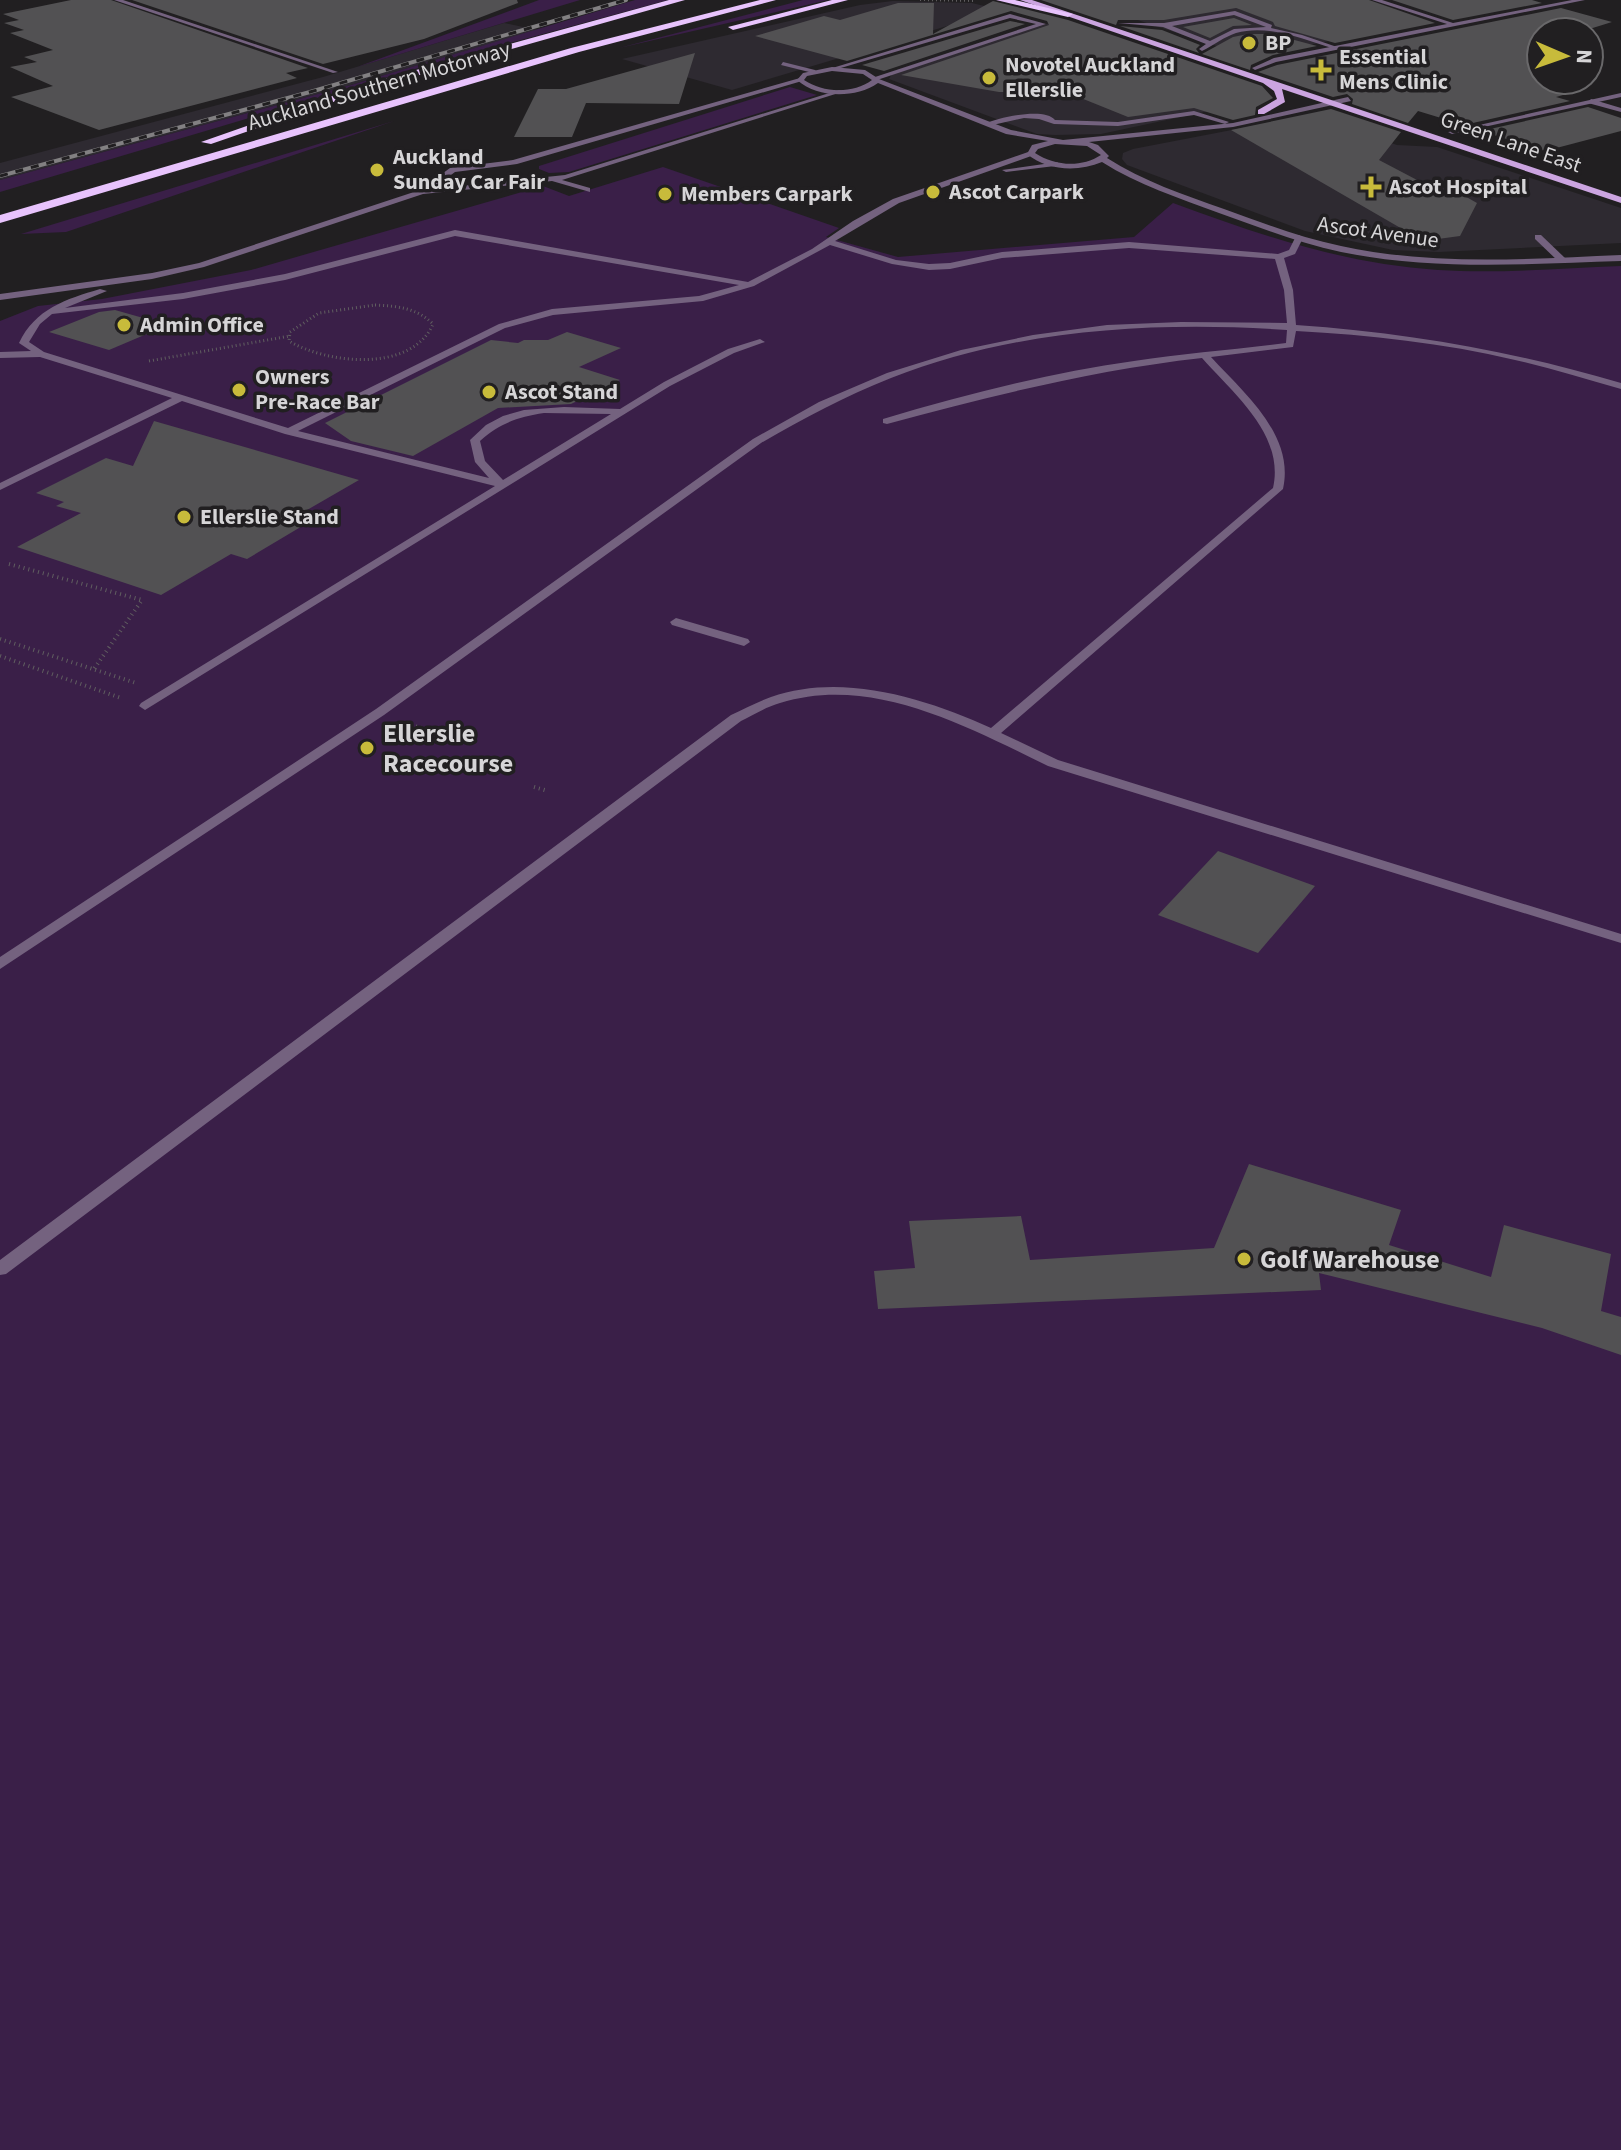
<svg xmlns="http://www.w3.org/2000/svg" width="1621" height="2150" font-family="'Source Sans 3',sans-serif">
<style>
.built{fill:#2e2a31}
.green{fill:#3a1f48}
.building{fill:#525153}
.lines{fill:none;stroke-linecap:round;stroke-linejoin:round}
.path-far2{stroke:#605e60;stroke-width:2;stroke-dasharray:1 3;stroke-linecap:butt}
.path-far1{stroke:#605e60;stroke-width:3;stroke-dasharray:1 3;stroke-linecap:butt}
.path{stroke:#605e60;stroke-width:4;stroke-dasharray:1 4;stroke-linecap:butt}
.lane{fill:#74627f;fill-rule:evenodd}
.street{fill:#74627f;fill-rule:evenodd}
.primary{fill:#cba4e0;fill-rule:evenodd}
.highway{fill:#e8c3fd;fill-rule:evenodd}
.rail-casing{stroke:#828082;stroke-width:4}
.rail{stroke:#211f21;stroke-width:3;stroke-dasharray:8;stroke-linecap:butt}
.poi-dot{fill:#c8bb3b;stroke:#211f21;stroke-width:3}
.labels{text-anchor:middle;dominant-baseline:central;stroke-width:7;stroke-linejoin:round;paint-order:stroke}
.far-poi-label{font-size:22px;font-weight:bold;fill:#d6d5d7;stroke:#211f21;text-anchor:start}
.far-street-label{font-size:22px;fill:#d6d5d7;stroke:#211f21}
.poi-label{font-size:26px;font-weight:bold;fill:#d6d5d7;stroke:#211f21;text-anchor:start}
</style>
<rect width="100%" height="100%" fill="#211f21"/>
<g class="built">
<polygon points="1077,0 1222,3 1329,41 1250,57"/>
<polygon points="893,1 972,3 1001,10 732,90 622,59 860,5"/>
<polygon points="1053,22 1265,99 1101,134 1055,135 1037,134 889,79 893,72"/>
<polygon points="504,23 537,30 351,85 0,180 0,163 323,77"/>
<polygon points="1310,115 1397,145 1437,147 1621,208 1621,243 1439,252 1393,250 1305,231 1127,165 1122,159 1123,153 1133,149"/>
</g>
<g class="green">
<polygon points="539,0 580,0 357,67"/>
<polygon points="635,0 668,0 425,66 0,192 0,180 351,85"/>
<polygon points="803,0 828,0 619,48"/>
<polygon points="790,87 817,95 569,172 549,173 539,169 539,166"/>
<polygon points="394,121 66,232 21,234"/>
<path d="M663 167 839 228 826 237 898 257 1134 237 1173 203C1263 236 1341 263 1438 270 1499 274 1560 268 1621 266V2150H0V321L38 306 102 299 251 270 543 186 569 196Z"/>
</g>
<g class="building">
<polygon points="71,0 111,0 308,68 286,73 297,78 99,130 11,97 53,86 10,67 37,62 24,57 53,50 10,33 24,30 4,23 19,20 3,14"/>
<polygon points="132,0 517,0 518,3 424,39 323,64"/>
<polygon points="1041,0 1369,0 1435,23 1335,43 1275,26 1273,22 1236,8 1164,20 1118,20 1116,25"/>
<polygon points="1392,0 1532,0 1542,3 1453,20"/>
<polygon points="993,1 1068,20 1262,86 1273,98 1256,107 1255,115 1233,120 1194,108 1128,117 1066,92 999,92 901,75 1049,25 1047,21 1011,11 847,61 755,36 824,16 840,20 898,3 934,3 933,34"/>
<polygon points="1561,8 1612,22 1583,31 1587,32 1541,32 1541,80 1586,80 1561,86 1577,91 1556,97 1570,101 1464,125 1418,111 1408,123 1352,104 1353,99 1347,94 1333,97 1258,72 1277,65"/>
<polygon points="1234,18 1252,25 1233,26 1210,38 1183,27"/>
<polygon points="1010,21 1025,24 884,71 862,65"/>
<polygon points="1120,26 1162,30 1200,45 1196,49 1199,53"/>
<polygon points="1248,34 1272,34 1317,46 1273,55 1251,65 1250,70 1202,54 1233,37"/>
<polygon points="695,53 679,104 586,103 572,137 514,137 538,89 566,89"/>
<polygon points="1588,107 1621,118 1621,131 1545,151 1481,131"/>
<polygon points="1331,109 1401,132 1379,160 1438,191 1461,194 1477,203 1460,236 1423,241 1231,130"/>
<polygon points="115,310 168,325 109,350 49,332 99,312"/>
<polygon points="567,332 621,348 579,367 620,380 571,404 498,408 413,456 351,441 325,423 491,340 518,343 524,340 548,340"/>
<polygon points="154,421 359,480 288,521 304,525 247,559 231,554 161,595 17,547 81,513 56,506 64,502 36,493 106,458 133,466"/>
<polygon points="1218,851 1315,886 1258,953 1158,915"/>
<polygon points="1249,1164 1401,1210 1389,1245 1491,1277 1504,1225 1611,1254 1601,1311 1621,1317 1621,1355 1542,1328 1319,1273 1321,1290 878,1309 874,1271 915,1268 909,1221 1021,1216 1030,1260 1214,1248"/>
</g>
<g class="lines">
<polyline class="path-far2" points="920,0 975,1"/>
<g class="path-far1">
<path d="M375 305C397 306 417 308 433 324 412 373 327 364 289 341L290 332 319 313Z"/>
<polyline points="149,361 290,336"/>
</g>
<g class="path">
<polyline points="9,564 142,600 94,669"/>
<polyline points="0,639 136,683"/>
<polyline points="0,656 121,698"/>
<polyline points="411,725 459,738"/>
<polyline points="534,787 548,791"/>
</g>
<g class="lane">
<path d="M1235 11 1272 25 1271 28 1302 35 1337 47 1332 48C1302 39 1268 24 1236 33 1224 37 1214 45 1202 51L1199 49 1206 44 1163 27 1118 23H1164ZM1234 15 1266 27 1234 29 1210 41 1172 26Z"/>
<polygon points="1010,14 1046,24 877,80 875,77 1036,24 1010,18 834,70 829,69"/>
<polygon points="783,62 815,70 816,71 813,73 781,65"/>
<polygon points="800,78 802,81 517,164 455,172 432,189 565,175 839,90 845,91 562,180 590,188 590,192 552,181 423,194 204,267 152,279 0,300 0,294 152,273 199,263 420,190 450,168 513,160"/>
<polygon points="1591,99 1621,108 1621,112 1588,103"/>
<path d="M1194 111 1229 122 1225 124 1194 115 1118 126 1054 124 1039 119 1024 118 988 126 984 124C1000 117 1045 107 1055 120L1118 122Z"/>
<path d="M1031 151 1034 155 899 203 835 241 896 260 929 264 950 263 1002 252 1129 242 1278 254 1289 250 1296 236 1299 235 1303 238 1295 254 1284 258 1293 290 1296 325C1411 333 1511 351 1621 383V389C1585 379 1551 368 1515 360 1443 343 1370 335 1296 331L1293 347 1211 357C1244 393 1295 435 1283 489L1001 733 1058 760 1621 934V943L1048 766C968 727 872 674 780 703 766 707 753 715 741 721L6 1274 0 1275V1260L731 715C744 709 757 702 771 697 842 672 925 698 991 728L1273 488C1285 435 1234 394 1202 358 1094 370 991 396 887 424L883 423V419C966 394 1049 373 1134 361 1185 353 1234 350 1286 343L1287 330C1156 321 1014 329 891 378 845 396 803 419 761 443L384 715 0 969V957L376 709 753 439 819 402 887 373 961 350 1033 335 1107 325 1181 322 1287 323 1284 290 1275 259 1129 248 1002 258 950 269 929 270 892 264 830 245 754 286 703 301 553 315 505 328 298 431 489 478 475 462 470 440 486 425 503 416 524 410 564 407 620 409 664 382 728 349 760 339 765 342 734 353 670 386 145 710 139 706 141 703 495 486 285 434 182 401 0 490V483L172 398 40 357 0 358V352L31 351 19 343C35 309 66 299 100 289L107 291 65 308 183 293 285 274 455 230 748 282 812 249 853 221 893 199ZM455 236 739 285 699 296 552 309 499 324 288 428 44 352 29 342 40 324 52 314 183 299 285 280ZM544 413 611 414 503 480 485 461 480 441C500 423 518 417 544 413Z"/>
<polygon points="1058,162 1055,166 1006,172 1002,170"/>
<polygon points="1535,235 1541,235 1565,258 1565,262 1559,262 1535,239"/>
<polygon points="676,618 748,639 750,642 744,646 672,625 670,622"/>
</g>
<g class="street">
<polygon points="114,0 123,0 338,72 333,73"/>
<polygon points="1372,0 1382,0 1453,23 1572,0 1585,0 1276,62 1255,70 1252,68 1274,58 1447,24"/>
<path d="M832 67 865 70 879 79 1011 130 1063 140 1233 123 1348 97 1351 101 1233 127 1089 142 1098 145 1109 156 1107 158C1143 181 1184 195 1224 209 1263 223 1301 238 1341 246 1432 266 1528 259 1621 255V261C1528 264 1433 271 1341 252 1299 243 1259 227 1219 213 1179 198 1138 185 1102 162 1078 172 1048 171 1027 154L1032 145 1048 141 1006 134 878 83C855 99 817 98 797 80L803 73ZM832 71 863 74 872 80C853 94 823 93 804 80L807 76ZM1055 144 1087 146 1101 155C1081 168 1055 166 1035 153L1038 149Z"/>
<polygon points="1621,93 1621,97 1452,134 1448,132"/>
</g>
<polygon class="primary" points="1020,0 1032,0 1621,197 1621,203 1282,89 1285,102 1264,114 1258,114 1258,110 1277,99 1274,91 1263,83"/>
<g class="highway">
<polygon points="669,0 685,0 377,87 211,144 201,142 369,83"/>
<polygon points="760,0 776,0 579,52 0,223 0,215 571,48"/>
<polygon points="832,0 848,0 733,30 728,27"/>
<polygon points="996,0 1015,0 1073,14 1068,17"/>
</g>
<g class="rail-casing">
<polyline id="rail" points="0,176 310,92 626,0"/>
</g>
<use href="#rail" class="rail"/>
</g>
<g class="poi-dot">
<circle cx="1249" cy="43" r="8"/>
<path d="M1317 58h8v8h8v8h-8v8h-8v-8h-8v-8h8z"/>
<circle cx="989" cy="78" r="8"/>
<circle cx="377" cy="170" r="8"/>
<path d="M1367 175h8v8h8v8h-8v8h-8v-8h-8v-8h8z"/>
<circle cx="933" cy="192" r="8"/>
<circle cx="665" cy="194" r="8"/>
<circle cx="124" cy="325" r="8"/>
<circle cx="239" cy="390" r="8"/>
<circle cx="489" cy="392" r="8"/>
<circle cx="184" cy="517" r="8"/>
<circle cx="367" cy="748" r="8"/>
<circle cx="1244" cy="1259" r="8"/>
</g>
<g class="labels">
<g class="far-poi-label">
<text x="1265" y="43">BP</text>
<text x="1339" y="57">Essential<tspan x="1339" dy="25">Mens Clinic</tspan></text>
<text x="1005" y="65">Novotel Auckland<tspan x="1005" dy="25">Ellerslie</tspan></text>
<text x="393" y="157">Auckland<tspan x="393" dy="25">Sunday Car Fair</tspan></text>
<text x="1389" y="187">Ascot Hospital</text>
<text x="949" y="192">Ascot Carpark</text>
<text x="681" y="194">Members Carpark</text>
<text x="140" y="325">Admin Office</text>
<text x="255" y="377">Owners<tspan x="255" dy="25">Pre-Race Bar</tspan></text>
<text x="505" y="392">Ascot Stand</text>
<text x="200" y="517">Ellerslie Stand</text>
</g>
<g class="far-street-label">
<text transform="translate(379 86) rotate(-16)">Auckland Southern Motorway</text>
<text transform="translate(1511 142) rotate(19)">Green Lane East</text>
<text transform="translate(1378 232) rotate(8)">Ascot Avenue</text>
</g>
<g class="poi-label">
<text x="383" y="733">Ellerslie<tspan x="383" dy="30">Racecourse</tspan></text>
<text x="1260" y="1259">Golf Warehouse</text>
</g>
</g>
<g transform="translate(1565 56) rotate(92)"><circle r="38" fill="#211f21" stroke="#69686a" stroke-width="2"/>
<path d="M0-6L14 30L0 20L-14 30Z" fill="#c8bb3b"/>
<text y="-12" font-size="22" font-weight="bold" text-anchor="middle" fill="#d6d5d7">N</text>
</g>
</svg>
